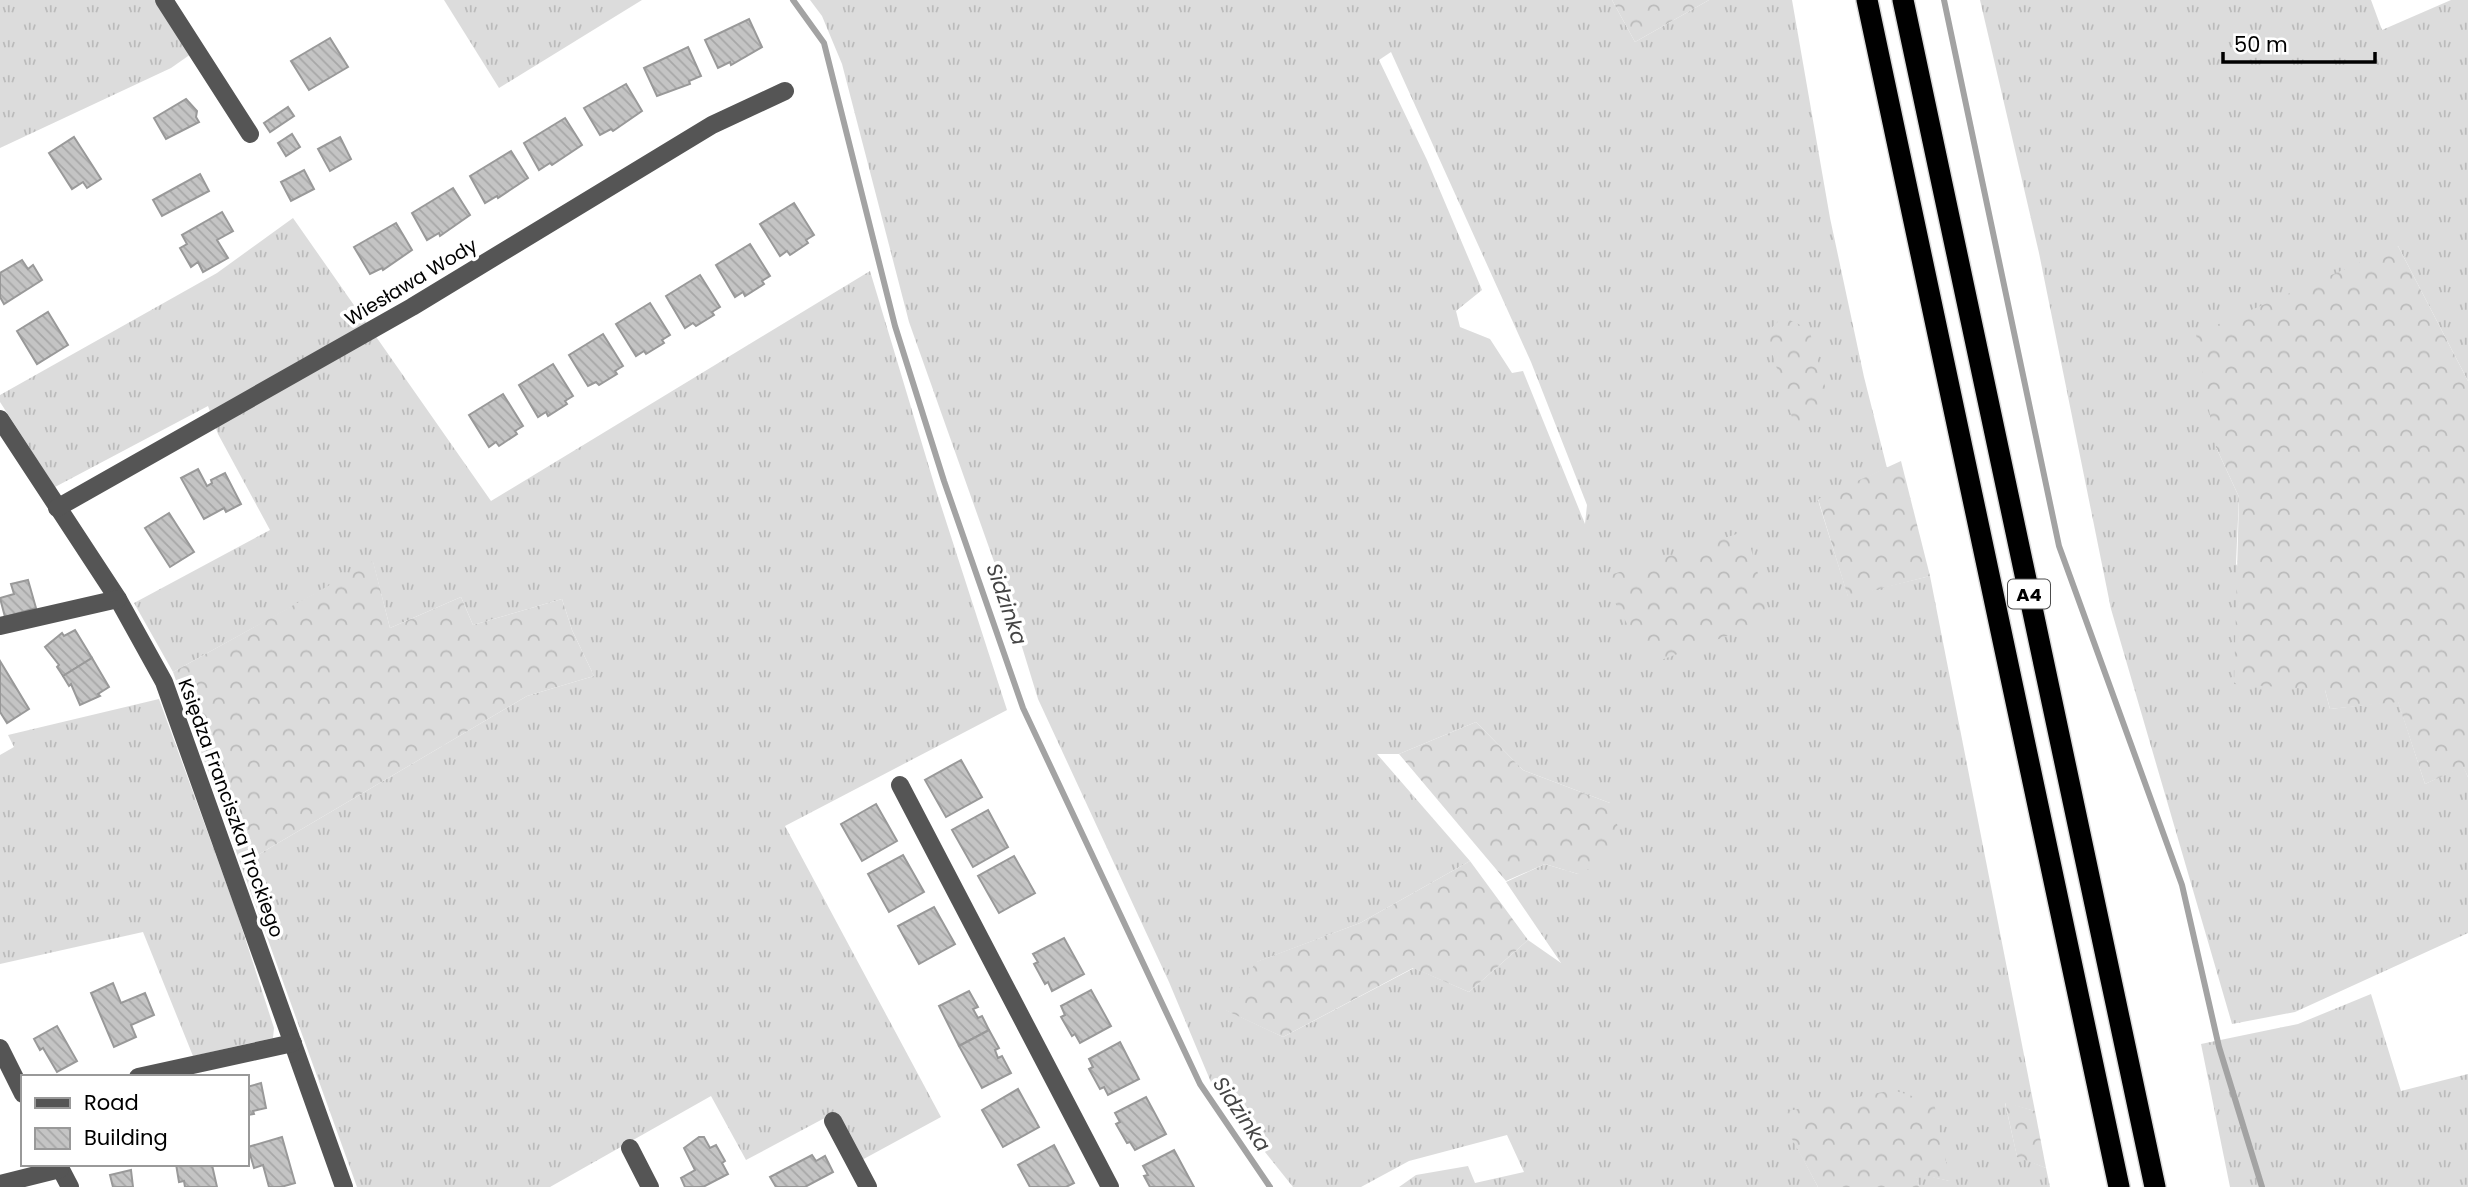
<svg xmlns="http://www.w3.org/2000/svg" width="2468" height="1187" font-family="Poppins,sans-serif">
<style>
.grass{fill:url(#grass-tufts);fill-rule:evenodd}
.forest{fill:url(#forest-crowns)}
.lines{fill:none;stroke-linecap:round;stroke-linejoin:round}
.stream{stroke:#a3a3a3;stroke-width:6}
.building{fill:url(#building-back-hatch);stroke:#999;stroke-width:2}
.highway-casing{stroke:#dbdbdb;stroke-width:24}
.minor{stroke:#555;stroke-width:18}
.highway{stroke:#000;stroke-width:21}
.labels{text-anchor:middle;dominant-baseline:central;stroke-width:7;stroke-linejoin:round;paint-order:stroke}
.shield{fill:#fff;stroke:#4c4c4c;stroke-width:2}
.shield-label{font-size:18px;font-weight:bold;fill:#000}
.street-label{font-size:19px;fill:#000;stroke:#fff}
.water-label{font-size:21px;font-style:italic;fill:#444;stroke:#fff}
</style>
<defs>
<pattern id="grass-tufts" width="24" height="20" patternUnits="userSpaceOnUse" patternTransform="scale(1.75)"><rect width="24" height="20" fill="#dcdcdc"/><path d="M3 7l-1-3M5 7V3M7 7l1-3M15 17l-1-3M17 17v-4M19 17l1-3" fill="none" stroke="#bbb"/></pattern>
<pattern id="forest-crowns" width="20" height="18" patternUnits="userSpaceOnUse" patternTransform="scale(1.75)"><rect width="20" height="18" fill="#dcdcdc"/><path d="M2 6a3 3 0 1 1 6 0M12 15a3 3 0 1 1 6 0" fill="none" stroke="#bbb"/></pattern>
<pattern id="building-back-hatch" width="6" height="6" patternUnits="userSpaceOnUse" patternTransform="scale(1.75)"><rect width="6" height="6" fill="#c4c4c4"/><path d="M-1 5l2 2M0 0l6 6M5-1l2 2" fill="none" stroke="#a7a7a7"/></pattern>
</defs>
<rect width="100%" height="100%" fill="#fff"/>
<g class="grass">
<polygon points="0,0 155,0 191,54 171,68 0,148"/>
<polygon points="444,0 642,0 499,88"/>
<path d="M810 0H1612L1635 42 1709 0H1792L1830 218 1864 377 1887 468 1818 500 1848 596 1930 576 2035 1111 2005 1103 2017 1156 2046 1168 2050 1187H1919L1915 1173 1950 1181 1779 1113 1818 1187H1399L1416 1175 1468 1166 1475 1183 1524 1172 1507 1135 1409 1161 1361 1187H1293L1213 1087 1169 982 1038 699 1008 601 909 322 842 64 822 16ZM1391 52 1531 362 1587 505 1585 524 1523 371 1512 373 1490 339 1460 327 1456 311 1482 290 1427 160 1379 60ZM1476 722 1523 770 1610 803 1578 874 1545 864 1506 882 1561 963 1528 940 1469 992 1414 968 1283 1037 1226 1010 1257 962 1360 923 1470 861 1377 754H1399Z"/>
<polygon points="1980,0 2371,0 2382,30 2451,0 2468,0 2468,381 2398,246 2215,445 2239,497 2236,564 2325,690 2330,709 2398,701 2425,784 2463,766 2468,777 2468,933 2295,1012 2232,1024 2111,609 2039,253"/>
<polygon points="293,218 491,501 870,271 935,487 1007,710 785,826 941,1117 860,1161 834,1113 746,1160 711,1096 550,1187 357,1187 241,865 527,696 594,676 572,630 562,599 473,625 461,597 390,628 373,562 173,672 134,603 270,530 218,434 208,406 55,487 0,402 0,395 217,273"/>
<polygon points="159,699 236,910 274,1028 273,1038 193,1056 143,932 0,964 0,755 14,747 8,735"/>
<polygon points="2371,994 2401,1091 2468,1074 2468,1187 2230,1187 2201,1044 2298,1024"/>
</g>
<g class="forest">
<polygon points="1612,0 1709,0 1635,42"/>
<polygon points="2398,246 2468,381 2468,777 2463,767 2425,784 2398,702 2330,709 2325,690 2234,684 2239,497 2215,445 2196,334"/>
<polygon points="1783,317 1809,329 1831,408 1795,427 1766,333"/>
<polygon points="1901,461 1930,576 1848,597 1818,499"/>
<polygon points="1746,531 1771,620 1650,664 1601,578"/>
<polygon points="373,561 390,628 461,597 473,625 562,599 572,630 594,676 527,696 241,865 173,672"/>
<polygon points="1476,722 1523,770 1610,803 1622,839 1602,863 1578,874 1545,864 1506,881 1399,754"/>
<polygon points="1470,861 1528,940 1469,992 1413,968 1283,1037 1225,1010 1256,962 1360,923"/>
<polygon points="1893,1090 1934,1103 1950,1181 1916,1174 1919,1187 1818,1187 1778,1113"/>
<polygon points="2005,1102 2035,1111 2046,1168 2017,1157"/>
</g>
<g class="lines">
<g class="stream">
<polyline points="793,0 824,43 895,326 944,481 1023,708 1200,1084 1270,1187"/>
<polyline points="1944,0 2059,546 2182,885 2219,1047 2262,1187"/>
</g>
</g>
<g class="building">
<polygon points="749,19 762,47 731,65 730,62 718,68 705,40"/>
<polygon points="330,38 348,67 309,90 291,61"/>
<polygon points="688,47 701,76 689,81 690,84 657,96 644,68"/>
<polygon points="626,84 642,111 613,131 611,129 600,135 584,108"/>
<polygon points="186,99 197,111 196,117 199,122 166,139 154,118"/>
<polygon points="288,107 294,116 270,132 264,123"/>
<polygon points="565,118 582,145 552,165 550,163 539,170 524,143"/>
<polygon points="292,134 300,147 286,156 278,143"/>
<polygon points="74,137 101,179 87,188 83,182 72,189 49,153"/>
<polygon points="340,137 351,159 330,171 318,149"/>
<polygon points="511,151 528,178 498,198 497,196 485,203 470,176"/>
<polygon points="304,170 314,189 291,201 281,182"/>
<polygon points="200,174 209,191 162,216 153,200"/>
<polygon points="453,188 470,215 440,236 439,233 427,240 412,213"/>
<polygon points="794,203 814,235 806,240 808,243 790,255 787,251 780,256 760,224"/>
<polygon points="222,212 233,231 217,240 228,258 203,272 198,262 191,267 180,248 187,244 182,235"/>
<polygon points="396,223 412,250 383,270 382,268 370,274 354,247"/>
<polygon points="750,244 770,276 762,281 764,284 745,296 743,292 735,297 716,265"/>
<polygon points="22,260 28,269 33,265 42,280 4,304 0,297 0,273"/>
<polygon points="700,275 720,307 712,312 714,315 696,326 693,323 685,328 666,296"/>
<polygon points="650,303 670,335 662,340 664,343 646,354 644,351 636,356 616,324"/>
<polygon points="48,312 68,345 37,364 17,331"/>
<polygon points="603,334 623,366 615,371 617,374 599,385 596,382 588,386 569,355"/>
<polygon points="553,364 573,396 565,401 567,404 548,416 546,412 538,417 519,385"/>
<polygon points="503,394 523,426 515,431 517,434 499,446 496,442 489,447 469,415"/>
<polygon points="198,469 207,486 212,483 211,480 225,473 241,504 226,512 224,508 204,519 181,478"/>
<polygon points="169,513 194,552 170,567 145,528"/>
<polygon points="28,580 36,608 5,617 0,598 14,594 11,584"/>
<polygon points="75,630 92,658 63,676 57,667 59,665 45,647 62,633 64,636"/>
<polygon points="92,658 109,687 98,694 100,696 80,705 71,684 69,686 63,676"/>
<polygon points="0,661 29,709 7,723 0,712"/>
<polygon points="961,760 982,797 946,817 925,780"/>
<polygon points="876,804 897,841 862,861 841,824"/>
<polygon points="988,810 1008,847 973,867 952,830"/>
<polygon points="903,855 924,892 889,912 868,874"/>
<polygon points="1014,856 1035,893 999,913 978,876"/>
<polygon points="934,907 955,944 919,964 898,926"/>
<polygon points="1064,938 1084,974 1052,991 1048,982 1045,984 1034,964 1038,962 1033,954"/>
<polygon points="113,983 121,1003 145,993 154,1015 131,1025 136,1037 114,1047 91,993"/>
<polygon points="1091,990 1111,1026 1080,1043 1075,1034 1072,1036 1061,1017 1065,1015 1061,1006"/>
<polygon points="969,991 978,1007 973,1009 978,1018 982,1016 989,1030 959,1046 939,1006"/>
<polygon points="57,1026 77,1061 57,1072 43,1048 40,1050 34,1039"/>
<polygon points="989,1030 999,1048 995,1050 998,1058 1002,1056 1011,1073 982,1088 959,1046"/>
<polygon points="1120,1042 1139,1079 1108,1095 1104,1087 1100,1089 1089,1069 1093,1067 1089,1059"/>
<polygon points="261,1083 266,1108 253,1111 254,1114 247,1115 247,1087"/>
<polygon points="1018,1089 1039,1127 1003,1147 982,1110"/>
<polygon points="1146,1097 1166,1134 1135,1150 1130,1142 1127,1143 1116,1124 1120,1122 1115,1113"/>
<polygon points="282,1137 295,1183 281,1187 269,1187 263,1165 254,1168 248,1147"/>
<polygon points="699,1137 704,1137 710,1148 716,1145 725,1161 722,1163 728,1174 703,1187 685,1187 681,1178 695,1170 684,1148"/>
<polygon points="1054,1145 1074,1183 1066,1187 1030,1187 1018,1165"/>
<polygon points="1174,1150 1194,1187 1150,1187 1144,1176 1148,1175 1143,1166"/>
<polygon points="812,1155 816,1161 825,1156 833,1172 805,1187 776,1187 770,1177"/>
<polygon points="176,1164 212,1165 217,1187 185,1187 184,1181 179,1182"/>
<polygon points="131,1170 133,1187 113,1187 110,1175"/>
</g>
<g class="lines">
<g class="highway-casing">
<g id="highway">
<polyline points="1867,0 2119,1187"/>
<polyline points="1903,0 2155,1187"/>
</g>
</g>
<g class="minor">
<polyline points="164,0 250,134"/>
<polyline points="0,419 118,599 164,682 344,1187"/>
<polyline points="57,508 412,307 712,125 785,91"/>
<polyline points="0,626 118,599"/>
<polyline points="900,785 1110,1187"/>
<polyline points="0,1048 23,1094"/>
<polyline points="138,1077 293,1043"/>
<polyline points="833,1121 868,1187"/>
<polyline points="630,1148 650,1187"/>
<polyline points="58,1164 70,1187"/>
<polyline points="0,1184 60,1169"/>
</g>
<use href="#highway" class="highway"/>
</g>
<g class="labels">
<rect class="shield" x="2008" y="579.5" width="42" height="29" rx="5"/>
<g class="shield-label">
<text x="2029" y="594">A4</text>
</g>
<g class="street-label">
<text transform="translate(411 282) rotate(-31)">Wiesława Wody</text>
<text transform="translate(231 808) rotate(70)">Księdza Franciszka Trockiego</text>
</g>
<g class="water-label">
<text transform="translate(1007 604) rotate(71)">Sidzinka</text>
<text transform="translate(1242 1114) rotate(56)">Sidzinka</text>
</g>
</g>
<rect x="21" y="1075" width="228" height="91" fill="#ffffff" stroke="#999999" stroke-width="2"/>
<rect x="35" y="1098" width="35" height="10" fill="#555555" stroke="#999999" stroke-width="2"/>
<text x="84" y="1110" font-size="21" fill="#000000">Road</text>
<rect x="35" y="1128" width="35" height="21" fill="url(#building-back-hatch)" stroke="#999999" stroke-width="2"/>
<text x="84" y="1145" font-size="21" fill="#000000">Building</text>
<path d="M2223 52v10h152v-10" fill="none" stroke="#000000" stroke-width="3.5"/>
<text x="2234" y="52" font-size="21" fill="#000000" stroke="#ffffff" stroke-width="5" paint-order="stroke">50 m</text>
</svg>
